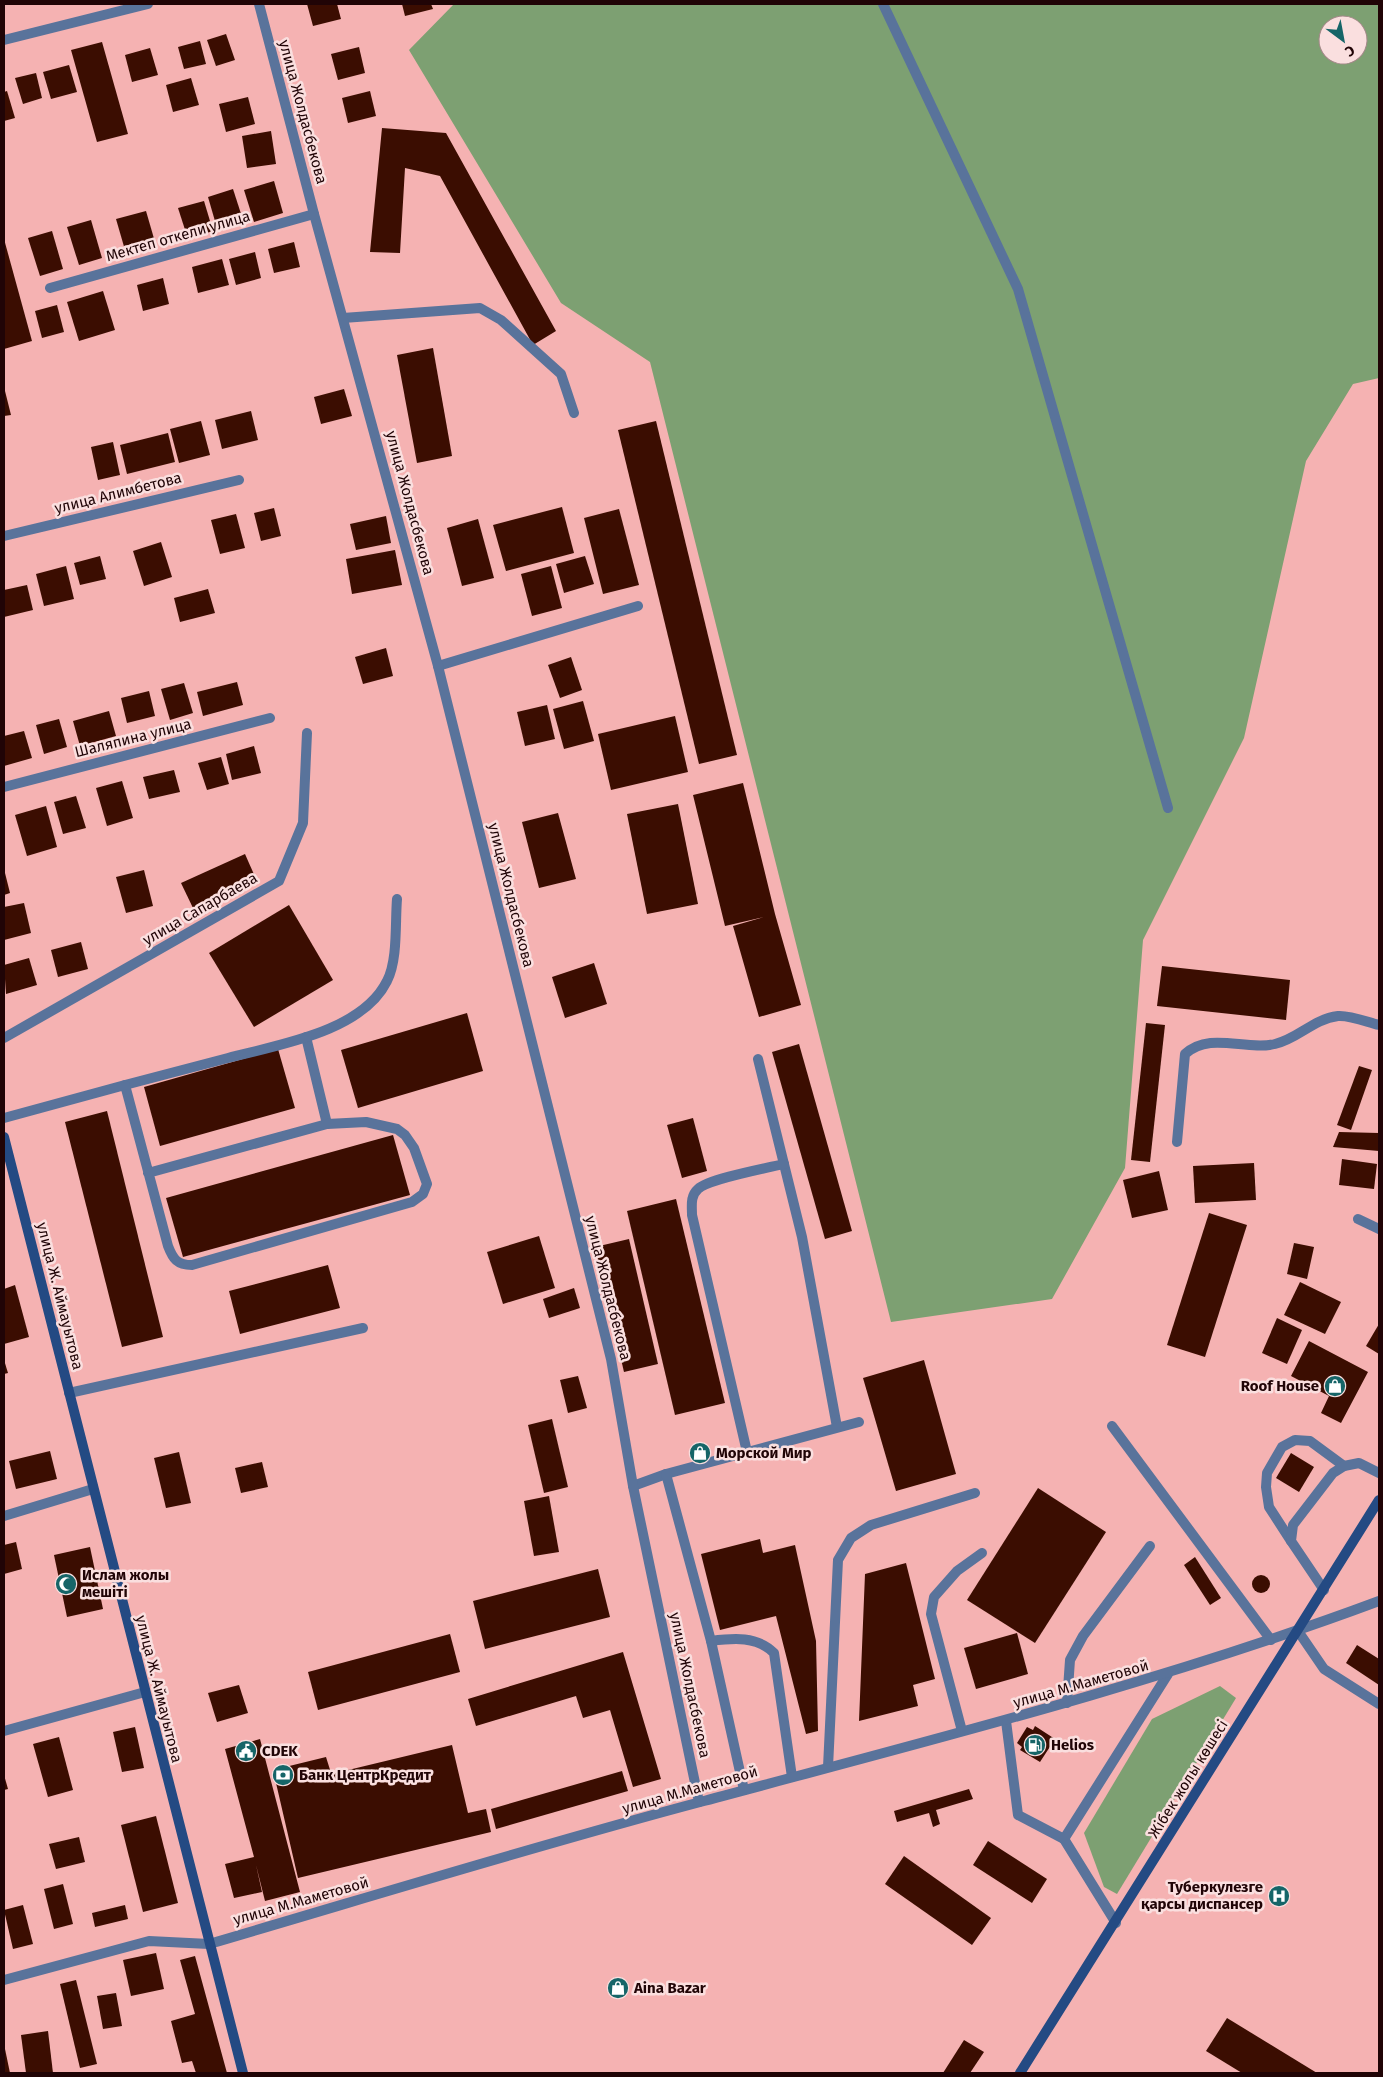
<svg xmlns="http://www.w3.org/2000/svg" width="1383" height="2077" font-family="'Fira Sans',sans-serif">
<style>
.green{fill:#7da072;fill-rule:evenodd}
.building{fill:#3b0d01}
.lines{fill:none;stroke-linecap:round;stroke-linejoin:round}
.lane{stroke:#59739b;stroke-width:10}
.street{stroke:#59739b;stroke-width:10}
.secondary{stroke:#244a83;stroke-width:10}
.labels{text-anchor:middle;dominant-baseline:central;stroke-width:5;stroke-linejoin:round;paint-order:stroke}
.street-label{font-size:15px;fill:#200406;stroke:#fadfdf}
.poi-label{font-size:15px;font-weight:bold;fill:#200406;stroke:#fadfdf;text-anchor:start}
</style>
<rect width="100%" height="100%" fill="#f5b2b2"/>
<g class="green">
<path d="M454 4H1379V378L1353 384 1306 461 1244 738 1143 940 1125 1168 1052 1299 891 1322 650 362 561 303 409 50ZM1328 25H1358V55H1328Z"/>
<polygon points="1220,1686 1236,1698 1117,1894 1104,1887 1084,1833 1152,1719"/>
</g>
<g class="building">
<polygon points="307,4 337,4 341,19 313,26"/>
<polygon points="402,4 431,4 433,9 405,16"/>
<polygon points="226,34 235,60 216,66 207,40"/>
<polygon points="200,41 206,64 184,69 178,47"/>
<polygon points="102,42 128,134 97,142 71,50"/>
<polygon points="359,47 365,73 338,80 331,54"/>
<polygon points="150,48 158,75 132,82 125,55"/>
<polygon points="69,65 77,92 51,99 43,72"/>
<polygon points="36,73 42,98 23,104 15,78"/>
<polygon points="191,78 199,105 173,112 166,85"/>
<polygon points="7,91 15,118 4,121 4,92"/>
<polygon points="370,91 376,116 348,123 342,98"/>
<polygon points="248,97 255,124 226,132 219,104"/>
<polygon points="382,128 446,133 556,331 533,345 440,176 405,168 400,253 370,252"/>
<polygon points="271,131 276,164 247,168 242,136"/>
<polygon points="274,181 283,213 254,222 244,190"/>
<polygon points="233,189 243,220 217,228 208,197"/>
<polygon points="204,201 213,231 188,239 178,208"/>
<polygon points="146,211 155,242 125,250 116,219"/>
<polygon points="91,220 102,258 79,265 67,227"/>
<polygon points="52,231 63,269 40,276 28,238"/>
<polygon points="4,239 32,341 4,349"/>
<polygon points="294,242 300,267 274,273 268,249"/>
<polygon points="255,252 261,278 236,285 229,259"/>
<polygon points="222,259 229,285 198,293 192,267"/>
<polygon points="163,278 169,304 143,311 137,285"/>
<polygon points="103,291 115,330 79,341 67,302"/>
<polygon points="57,305 64,332 42,338 35,311"/>
<polygon points="433,348 452,456 417,463 397,355"/>
<polygon points="4,387 11,415 4,416"/>
<polygon points="344,389 352,416 321,424 314,397"/>
<polygon points="251,411 258,440 222,449 215,420"/>
<polygon points="201,421 210,455 179,463 170,429"/>
<polygon points="656,421 737,755 699,764 618,430"/>
<polygon points="168,433 175,462 127,474 120,445"/>
<polygon points="113,442 120,475 98,480 91,447"/>
<polygon points="562,507 574,553 506,571 493,525"/>
<polygon points="274,508 281,536 261,541 254,513"/>
<polygon points="619,509 639,585 603,594 584,518"/>
<polygon points="236,514 245,548 220,554 211,520"/>
<polygon points="386,516 391,543 356,550 350,524"/>
<polygon points="478,519 494,578 462,586 447,528"/>
<polygon points="161,542 172,577 144,586 133,551"/>
<polygon points="395,550 402,585 352,594 346,559"/>
<polygon points="100,556 106,579 80,585 74,563"/>
<polygon points="585,556 594,584 564,593 556,564"/>
<polygon points="66,566 74,599 44,606 36,574"/>
<polygon points="551,566 562,608 532,616 521,574"/>
<polygon points="27,585 33,610 4,617 4,590"/>
<polygon points="208,589 215,613 180,622 174,598"/>
<polygon points="386,648 393,676 363,684 355,657"/>
<polygon points="571,657 582,690 560,698 548,665"/>
<polygon points="237,682 243,705 203,716 197,692"/>
<polygon points="184,683 193,713 170,720 161,689"/>
<polygon points="149,691 155,716 127,723 121,698"/>
<polygon points="583,701 594,741 564,749 553,709"/>
<polygon points="547,705 555,739 525,746 517,712"/>
<polygon points="109,711 116,736 80,746 73,721"/>
<polygon points="675,716 688,772 611,790 598,734"/>
<polygon points="59,719 67,747 44,754 36,725"/>
<polygon points="24,731 32,758 4,766 4,736"/>
<polygon points="254,746 261,773 232,780 226,754"/>
<polygon points="221,757 229,784 207,790 198,763"/>
<polygon points="174,770 180,792 149,799 143,777"/>
<polygon points="122,781 133,818 107,826 96,788"/>
<polygon points="743,783 775,914 801,1005 759,1017 733,926 764,917 725,926 693,795"/>
<polygon points="76,796 86,828 63,834 54,802"/>
<polygon points="678,804 698,904 647,914 627,814"/>
<polygon points="46,806 57,847 27,856 15,815"/>
<polygon points="558,813 576,879 539,888 522,822"/>
<polygon points="245,854 256,879 193,908 181,883"/>
<polygon points="4,869 10,893 4,895"/>
<polygon points="144,870 153,906 126,913 116,877"/>
<polygon points="24,903 31,933 4,940 4,907"/>
<polygon points="289,905 333,980 254,1027 209,953"/>
<polygon points="81,942 88,969 58,977 51,950"/>
<polygon points="29,958 37,985 6,994 4,965"/>
<polygon points="594,963 607,1004 565,1018 552,977"/>
<polygon points="1162,966 1290,980 1286,1020 1157,1006"/>
<polygon points="467,1013 483,1071 358,1108 341,1050"/>
<polygon points="1146,1023 1165,1025 1150,1162 1131,1160"/>
<polygon points="799,1044 852,1231 825,1239 772,1052"/>
<polygon points="278,1049 295,1108 160,1146 144,1087"/>
<polygon points="1359,1066 1372,1070 1351,1130 1337,1125"/>
<polygon points="107,1111 163,1337 122,1347 65,1122"/>
<polygon points="693,1118 707,1171 682,1178 667,1125"/>
<polygon points="1339,1132 1379,1133 1379,1151 1333,1147"/>
<polygon points="393,1135 410,1195 183,1257 166,1198"/>
<polygon points="1342,1159 1377,1164 1374,1189 1339,1185"/>
<polygon points="1254,1163 1256,1200 1195,1203 1193,1166"/>
<polygon points="1159,1171 1168,1210 1132,1218 1123,1180"/>
<polygon points="676,1199 725,1403 675,1415 627,1211"/>
<polygon points="1209,1213 1247,1225 1205,1357 1167,1345"/>
<polygon points="539,1236 555,1288 503,1304 487,1252"/>
<polygon points="629,1239 658,1364 624,1372 595,1247"/>
<polygon points="1294,1243 1314,1247 1307,1279 1287,1274"/>
<polygon points="328,1265 340,1308 240,1334 229,1291"/>
<polygon points="1300,1282 1341,1302 1325,1334 1284,1315"/>
<polygon points="15,1285 29,1337 4,1344 4,1289"/>
<polygon points="574,1288 580,1308 549,1318 543,1299"/>
<polygon points="1277,1318 1302,1330 1287,1364 1262,1353"/>
<polygon points="1379,1324 1379,1354 1366,1346"/>
<polygon points="1309,1341 1368,1372 1341,1423 1321,1413 1329,1396 1291,1376"/>
<polygon points="4,1360 8,1373 4,1374"/>
<polygon points="924,1360 956,1474 896,1491 863,1378"/>
<polygon points="578,1376 587,1408 568,1413 560,1380"/>
<polygon points="552,1419 568,1487 544,1493 528,1425"/>
<polygon points="50,1451 57,1479 16,1489 9,1461"/>
<polygon points="179,1452 191,1503 166,1508 154,1458"/>
<polygon points="1291,1453 1314,1467 1299,1492 1276,1478"/>
<polygon points="262,1462 268,1487 241,1493 235,1468"/>
<polygon points="1038,1488 1106,1532 1035,1643 967,1600"/>
<polygon points="549,1496 559,1552 534,1556 524,1501"/>
<polygon points="760,1539 763,1553 795,1545 816,1641 818,1731 806,1734 776,1616 720,1630 701,1554"/>
<polygon points="16,1542 22,1569 4,1574 4,1545"/>
<polygon points="90,1547 103,1609 67,1617 54,1555"/>
<polygon points="1195,1557 1221,1598 1210,1605 1184,1565"/>
<polygon points="906,1563 935,1679 913,1685 918,1706 859,1721 865,1574"/>
<polygon points="598,1569 610,1617 485,1649 473,1601"/>
<circle cx="1261" cy="1584" r="9"/>
<polygon points="1017,1633 1028,1674 976,1689 964,1648"/>
<polygon points="450,1634 460,1672 318,1710 308,1672"/>
<polygon points="1357,1645 1379,1659 1379,1685 1346,1663"/>
<polygon points="623,1652 661,1779 633,1787 610,1710 583,1718 576,1696 476,1726 468,1699"/>
<polygon points="239,1685 248,1713 217,1722 208,1693"/>
<polygon points="1035,1726 1055,1739 1040,1762 1020,1750 1022,1747 1017,1743 1027,1727 1033,1730"/>
<polygon points="135,1727 144,1768 122,1772 113,1732"/>
<polygon points="59,1737 73,1790 48,1797 33,1744"/>
<polygon points="260,1739 300,1892 265,1901 256,1865 262,1892 234,1898 225,1864 254,1857 225,1749"/>
<polygon points="452,1745 468,1813 486,1809 491,1832 298,1878 273,1770 326,1757 331,1773 315,1778"/>
<polygon points="622,1771 628,1791 496,1829 491,1809"/>
<polygon points="4,1775 8,1789 4,1790"/>
<polygon points="969,1789 973,1799 936,1810 940,1824 933,1827 929,1813 897,1822 894,1811"/>
<polygon points="156,1816 178,1903 143,1912 121,1825"/>
<polygon points="79,1837 85,1862 56,1869 49,1844"/>
<polygon points="988,1841 1047,1879 1032,1903 973,1865"/>
<polygon points="904,1856 991,1918 972,1945 885,1884"/>
<polygon points="63,1884 73,1924 54,1929 44,1889"/>
<polygon points="23,1905 33,1944 13,1949 4,1910"/>
<polygon points="125,1905 128,1919 95,1927 92,1913"/>
<polygon points="156,1953 164,1989 131,1996 123,1960"/>
<polygon points="195,1956 227,2073 196,2073 192,2061 182,2063 171,2021 195,2014 180,1960"/>
<polygon points="76,1980 97,2064 80,2068 60,1984"/>
<polygon points="116,1993 122,2026 103,2029 97,1996"/>
<polygon points="1227,2018 1317,2073 1242,2073 1206,2051"/>
<polygon points="48,2031 53,2073 26,2073 21,2035"/>
<polygon points="964,2040 984,2052 970,2073 943,2073"/>
<polygon points="4,2049 5,2049 10,2073 4,2073"/>
</g>
<g class="lines">
<g class="lane">
<polyline points="883,4 1018,289 1168,808"/>
<polyline points="50,288 314,214"/>
<polyline points="343,318 480,308 501,320 561,374 574,413"/>
<polyline points="438,666 638,606"/>
<polyline points="4,787 270,718"/>
<polyline points="306,1037 327,1124"/>
<polyline points="758,1059 802,1237 837,1427"/>
<path d="M125 1085C159 1076 194 1067 228 1058 277 1045 362 1032 387 981 398 960 395 923 397 899"/>
<path d="M4 1118 125 1085 168 1246C173 1259 177 1265 192 1265L412 1202 423 1194 427 1184 414 1148 405 1135 397 1129 366 1122 327 1124 148 1173"/>
<path d="M1177 1142 1185 1054C1210 1031 1245 1051 1275 1044 1298 1039 1313 1019 1338 1016 1350 1015 1367 1022 1379 1025"/>
<polyline points="1358,1219 1379,1229"/>
<polyline points="69,1393 363,1328"/>
<path d="M747 1452 692 1215C692 1206 690 1196 698 1189 708 1179 767 1168 784 1164"/>
<polyline points="633,1486 666,1474"/>
<polyline points="1291,1541 1269,1507 1266,1487 1267,1473 1282,1447 1295,1440 1310,1441 1344,1466"/>
<polyline points="1324,1590 1291,1541 1293,1525 1333,1473 1344,1466 1359,1463 1379,1473"/>
<polyline points="711,1641 666,1474 859,1422"/>
<polyline points="1067,1703 1070,1660 1083,1636 1150,1546"/>
<polyline points="1006,1721 1018,1815 1064,1839"/>
<polyline points="962,1731 931,1614 934,1597 957,1571 982,1553"/>
<path d="M744 1790 711 1641C734 1638 757 1636 774 1653L792 1777"/>
<polyline points="1116,1923 1064,1839 1168,1674"/>
</g>
<g class="street">
<polyline points="259,4 314,214 438,666 611,1359 633,1486 699,1802"/>
<polyline points="4,40 148,4"/>
<polyline points="4,536 239,480"/>
<polyline points="4,1038 279,881 303,823 307,733"/>
<polyline points="1112,1426 1271,1640"/>
<polyline points="4,1516 93,1489"/>
<polyline points="1298,1631 1324,1669 1379,1704"/>
<polyline points="4,1731 145,1692"/>
<polyline points="828,1767 838,1560 851,1538 871,1525 975,1493"/>
<path d="M4 1980 149 1941 209 1944C373 1896 538 1845 704 1801 931 1740 1159 1683 1379 1601"/>
</g>
<g class="secondary">
<polyline points="4,1137 243,2073"/>
<polyline points="1020,2073 1379,1500"/>
</g>
</g>
<defs>
<g id="shop-disc" transform="scale(1.125)"><circle r="9.5" fill="#166568" stroke="#fadfdf"/><path d="M-5-2.5h2.3a2.7 3.5 0 0 1 5.4 0H5L5.5 6h-11ZM-1.5-2.5h3a1.5 2.3 0 0 0-3 0Z" fill="#fff"/></g>
<g id="mosque-disc" transform="scale(1.125)"><circle r="9.5" fill="#166568" stroke="#fadfdf"/><path d="M3.5-4.9A6 6 0 1 0 3.5 4.9A5 5 0 1 1 3.5-4.9Z" fill="#fff"/></g>
<g id="fuel-disc" transform="scale(1.125)"><circle r="9.5" fill="#166568" stroke="#fadfdf"/><path d="M-5.5-6h7V0h2V4h1.3V-2.5L3-4.5l.8-.8L6-3V5H2.5V1h-1V6h-7ZM-4.2-4.7v3.2H.2V-4.7Z" fill="#fff"/></g>
<g id="civic-disc" transform="scale(1.125)"><circle r="9.5" fill="#166568" stroke="#fadfdf"/><path d="M-.6-6.5H3V-4.5H.6V-3L4-1V1h2V6H-6V1h2V-1L-.6-3ZM-1.2 2.5V6h2.4V2.5Z" fill="#fff"/></g>
<g id="bank-disc" transform="scale(1.125)"><circle r="9.5" fill="#166568" stroke="#fadfdf"/><path d="M-6-4H6V4H-6ZM0-2.3a2.3 2.3 0 1 0 0 4.6a2.3 2.3 0 1 0 0-4.6Z" fill="#fff"/></g>
<g id="hospital-disc" transform="scale(1.125)"><circle r="9.5" fill="#166568" stroke="#fadfdf"/><path d="M-5-5h3v3.5h4V-5h3V5h-3V1.5h-4V5h-3Z" fill="#fff"/></g>
</defs>
<g fill-rule="evenodd">
<use href="#shop-disc" x="1335" y="1386"/>
<use href="#shop-disc" x="700" y="1453"/>
<use href="#mosque-disc" x="66" y="1584"/>
<use href="#fuel-disc" x="1035" y="1745"/>
<use href="#civic-disc" x="246" y="1751"/>
<use href="#bank-disc" x="283" y="1775"/>
<use href="#hospital-disc" x="1279" y="1896"/>
<use href="#shop-disc" x="618" y="1988"/>
</g>
<g class="labels">
<g class="street-label">
<text transform="translate(303 112) rotate(75)">улица Жолдасбекова</text>
<text transform="translate(178 236) rotate(-16)">Мектеп откели улица</text>
<text transform="translate(118 493) rotate(-14)">улица Алимбетова</text>
<text transform="translate(410 503) rotate(75)">улица Жолдасбекова</text>
<text transform="translate(133 738) rotate(-14)">Шаляпина улица</text>
<text transform="translate(511 895) rotate(76)">улица Жолдасбекова</text>
<text transform="translate(200 909) rotate(-30)">улица Сапарбаева</text>
<text transform="translate(608 1288) rotate(76)">улица Жолдасбекова</text>
<text transform="translate(60 1296) rotate(76)">улица Ж. Аймауытова</text>
<text transform="translate(1081 1684) rotate(-16)">улица М.Маметовой</text>
<text transform="translate(690 1685) rotate(78)">улица Жолдасбекова</text>
<text transform="translate(159 1689) rotate(76)">улица Ж. Аймауытова</text>
<text transform="translate(1188 1779) rotate(-58)">Жібек жолы көшесі</text>
<text transform="translate(690 1790) rotate(-16)">улица М.Маметовой</text>
<text transform="translate(301 1901) rotate(-16)">улица М.Маметовой</text>
</g>
<g class="poi-label">
<text x="1319" y="1386" text-anchor="end">Roof House</text>
<text x="716" y="1453">Морской Мир</text>
<text x="82" y="1575">Ислам жолы<tspan x="82" dy="17">мешіті</tspan></text>
<text x="1051" y="1745">Helios</text>
<text x="262" y="1751">CDEK</text>
<text x="299" y="1775">Банк ЦентрКредит</text>
<text x="1263" y="1887" text-anchor="end">Туберкулезге<tspan x="1263" dy="17">қарсы диспансер</tspan></text>
<text x="634" y="1988">Aina Bazar</text>
</g>
</g>
<rect width="1383" height="2077" fill="none" stroke="#200406" stroke-width="10"/>
<g transform="translate(1343 40) rotate(148)"><circle r="24" fill="#fadfdf" stroke="#a38788"/>
<path d="M0-4L9 19L0 12L-9 19Z" fill="#166568"/>
<text y="-8" font-size="14" font-weight="bold" text-anchor="middle" fill="#200406">С</text>
</g>
</svg>
